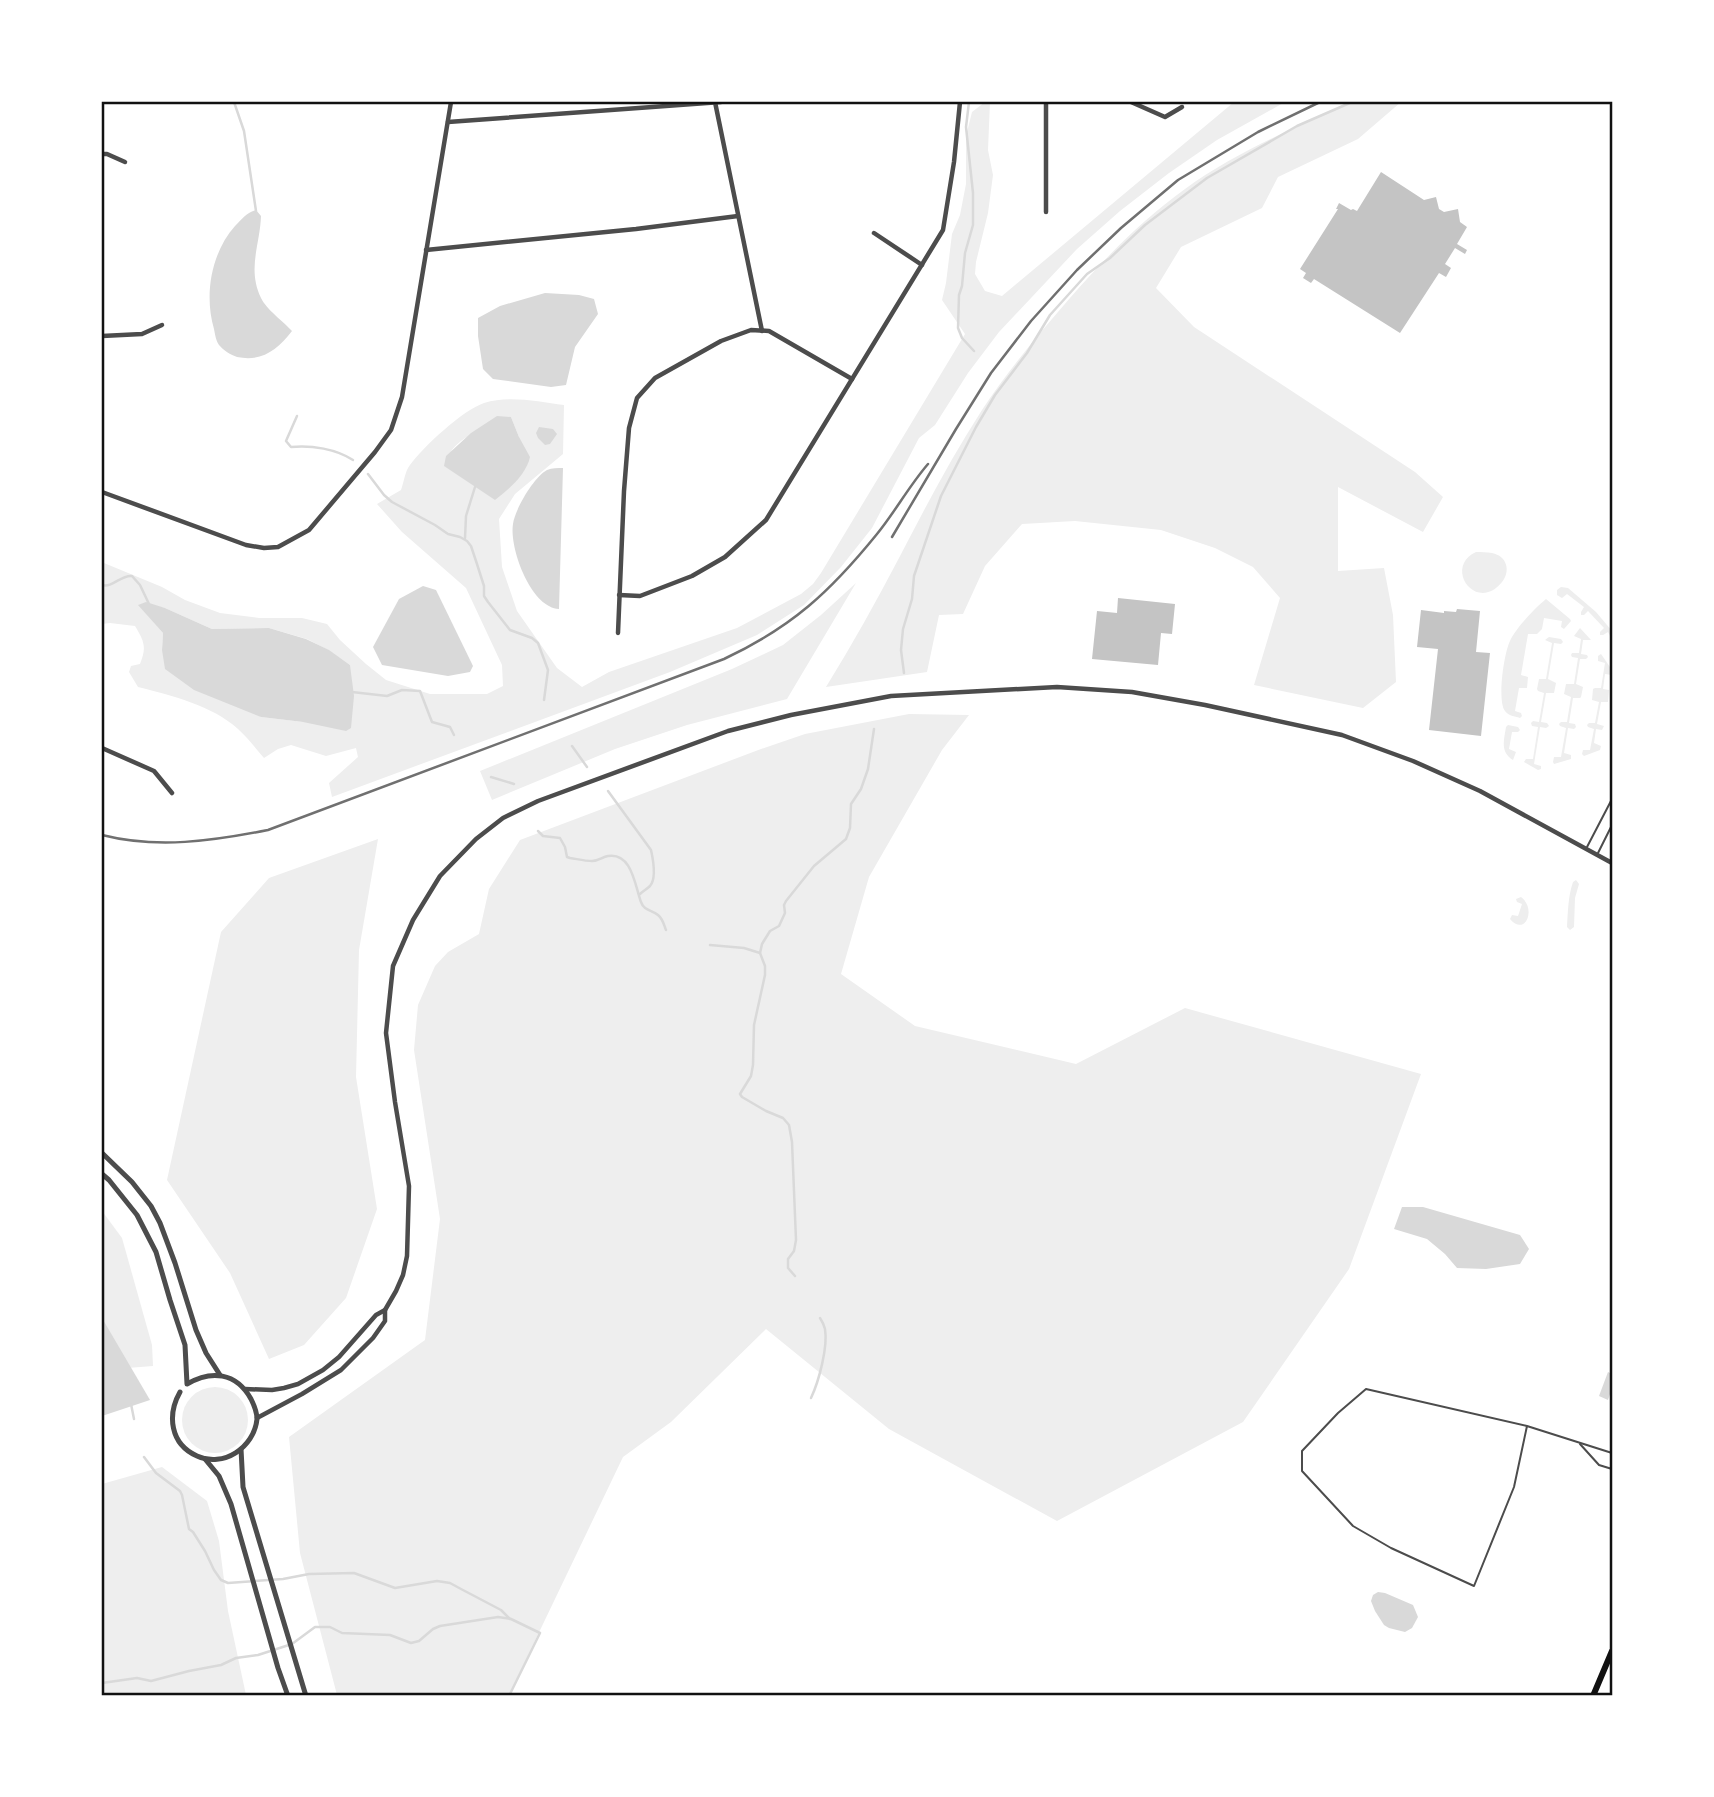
<svg xmlns="http://www.w3.org/2000/svg" width="1714" height="1797" font-family="Jost,sans-serif">
<style>
.green{fill:#eee;fill-rule:evenodd}
.water{fill:#d9d9d9}
.lines{fill:none;stroke-linecap:round;stroke-linejoin:round}
.stream{stroke:#d9d9d9;stroke-width:2.5}
.building{fill:#c4c4c4}
.service{stroke:#4c4c4c;stroke-width:2}
.minor{stroke:#4c4c4c;stroke-width:4.5}
.tertiary{stroke:#4c4c4c;stroke-width:5}
.primary{stroke:#111;stroke-width:6}
.rail{stroke:#707070;stroke-width:2.5}
.neatline{fill:none;stroke:#111;stroke-width:2.5}
</style>
<rect width="100%" height="100%" fill="#fff"/>
<g class="green">
<path d="M985 102H990L988 150 993 175 988 213 976 262 975 274 985 291 1002 296 1234 102H1285L1217 140 1169 173 1120 211 1077 249 999 332 968 373 935 425 919 438 872 528 841 567 804 605 757 635 670 672 332 797 329 783 358 757 356 748 326 756 291 745 278 749 264 758C256 749 248 738 238 729 213 706 171 695 138 687L129 672 131 666 140 664C147 647 144 641 135 626L110 623 102 624V570L104 563 162 587 185 600 220 613 259 618H302L327 624 340 640 366 664 386 680 430 694H487L503 686 502 665 466 588 402 532 377 504 401 490C404 482 405 471 410 465 423 447 463 410 484 403 509 395 539 402 564 405L563 454 515 494 499 519 502 567 517 611 557 668 582 687 609 672 737 628 801 594 813 584 821 573 965 334 942 300 946 283 952 234 960 215 966 184V136L972 112ZM511 417 519 437 445 467C448 438 488 426 511 417ZM139 605 165 608 212 629 269 628 307 639 328 650 350 665 303 722 261 717 162 650 163 633Z"/>
<path d="M1349 102H1401L1358 139 1278 177 1262 208 1181 247 1156 288 1194 327 1415 472 1443 497 1423 532 1338 487V571L1384 568 1393 615 1396 682 1363 708 1254 685 1280 598 1253 567 1215 548 1161 530 1075 521 1022 524 985 566 963 614 939 615 927 672 826 687C852 645 876 602 899 558 925 508 951 458 982 410 1008 370 1039 334 1070 298 1105 258 1143 219 1185 189 1236 152 1293 129 1349 102Z"/>
<path d="M1476 552C1481 552 1487 552 1492 553 1507 556 1511 571 1502 582 1476 614 1443 567 1476 552Z"/>
<polygon points="856,583 787,699 687,725 615,749 492,800 480,771 732,669 783,645 821,615"/>
<polygon points="1561,587 1568,588 1596,612 1612,631 1612,639 1608,632 1603,635 1600,635 1600,632 1604,628 1588,611 1584,615 1581,615 1581,612 1584,607 1567,594 1562,598 1557,595 1557,590"/>
<path d="M1546 599 1570 619 1571 621 1564 629 1561 627 1562 621 1544 618 1542 629 1537 634H1528L1521 675 1528 677 1527 688H1519L1515 711 1521 713 1522 716 1520 718C1514 716 1509 716 1505 711 1497 701 1504 653 1510 641 1516 628 1534 609 1546 599Z"/>
<polygon points="1580,628 1591,640 1583,640 1581,654 1587,655 1588,657 1586,659 1580,659 1576,684 1583,687 1581,697 1580,698 1573,698 1569,723 1575,724 1576,727 1574,729 1568,728 1564,753 1571,755 1571,759 1554,764 1553,762 1554,757 1561,757 1566,728 1560,726 1559,724 1561,722 1567,722 1571,697 1564,694 1566,684 1574,684 1578,658 1572,657 1571,655 1572,653 1579,653 1581,639 1574,636"/>
<polygon points="1549,637 1561,639 1563,642 1561,644 1554,643 1548,679 1556,683 1554,693 1546,693 1541,722 1547,723 1549,726 1546,728 1540,727 1534,764 1541,766 1541,769 1538,770 1524,762 1526,759 1533,759 1538,727 1532,726 1531,723 1533,721 1539,722 1544,693 1538,691 1537,689 1539,679 1546,679 1552,643 1545,640"/>
<polygon points="1601,654 1612,670 1612,675 1605,674 1603,689 1609,690 1608,702 1601,702 1597,724 1604,726 1602,730 1596,729 1594,743 1601,746 1600,750 1584,756 1582,754 1583,750 1590,750 1594,729 1588,727 1587,725 1589,723 1595,723 1599,702 1592,700 1593,689 1595,688 1601,688 1605,663 1598,661 1598,656"/>
<polygon points="909,714 969,715 942,750 869,877 841,974 915,1026 1076,1064 1185,1008 1421,1074 1349,1269 1243,1422 1057,1521 889,1429 766,1329 671,1422 623,1457 509,1695 337,1695 300,1553 289,1437 425,1340 440,1219 414,1050 418,1005 435,966 448,952 479,934 489,889 520,840 761,749 805,734"/>
<path d="M1508 725 1518 727 1520 730 1518 732H1512L1509 749 1516 752 1513 760C1500 752 1504 740 1506 727Z"/>
<polygon points="378,839 359,950 356,1077 377,1209 346,1298 304,1345 269,1359 230,1273 167,1180 221,932 269,878"/>
<path d="M1576 880 1579 884 1575 898 1574 927 1570 930 1567 927C1568 911 1568 897 1573 882Z"/>
<path d="M1521 897C1537 909 1525 937 1510 919L1512 915 1518 916 1522 904 1517 902 1516 899Z"/>
<polygon points="102,1211 122,1238 152,1345 153,1366 102,1370"/>
<circle cx="215" cy="1420" r="33"/>
<polygon points="162,1467 207,1501 219,1541 228,1611 246,1695 102,1695 102,1530 104,1523 102,1519 102,1484"/>
</g>
<g class="water">
<path d="M256 210 261 216C260 245 247 269 261 298 266 309 284 322 292 331 277 350 262 362 237 357 231 355 223 350 219 345 216 341 215 334 214 329 204 295 211 253 235 226 242 219 246 213 256 210Z"/>
<polygon points="545,293 579,295 594,299 598,314 575,347 566,385 551,387 493,379 483,369 478,336 478,318 500,306"/>
<path d="M497 416 511 417 519 437 530 457C526 475 509 489 495 500L444 466 446 456 471 433Z"/>
<polygon points="539,427 553,429 557,434 550,444 545,445 538,438 536,433"/>
<path d="M563 468 559 609C531 608 509 548 513 524 515 509 534 477 547 470 552 468 558 468 563 468Z"/>
<polygon points="423,586 436,590 473,666 470,672 448,676 382,665 373,647 399,599"/>
<polygon points="146,602 165,608 212,629 269,628 306,639 329,650 350,665 354,696 351,728 346,731 303,722 261,717 194,690 165,669 162,650 163,633 138,605"/>
<polygon points="1402,1207 1423,1207 1520,1235 1529,1249 1520,1264 1486,1269 1457,1268 1445,1254 1427,1239 1394,1229"/>
<polygon points="102,1318 150,1400 102,1416"/>
<polygon points="1608,1372 1612,1374 1612,1388 1608,1400 1599,1396"/>
<polygon points="1378,1592 1385,1593 1413,1605 1418,1617 1412,1628 1405,1632 1389,1628 1384,1625 1375,1611 1371,1601 1373,1595"/>
</g>
<g class="lines">
<g class="stream">
<polyline points="234,102 244,131 256,211"/>
<polyline points="969,102 966,127 973,193 973,225 965,253 962,286 959,295 958,328 962,338 974,351"/>
<path d="M297 416 286 441 291 447C312 445 336 449 353 460"/>
<polyline points="368,474 384,495 392,502 435,525 448,534 460,537 467,541 471,546 477,564 484,586 484,596 488,602 510,630 532,638 538,643 548,670 544,700"/>
<polyline points="465,538 466,516 475,487"/>
<path d="M102 585C113 588 120 575 132 576L140 585 149 604"/>
<polyline points="904,673 901,650 903,629 912,599 914,576 941,496 976,427 995,395 1027,353 1050,315 1087,274 1110,258 1145,225 1207,178 1297,126 1352,102 1368,102"/>
<polyline points="352,692 387,696 402,690 420,691 432,722 450,727 454,735"/>
<polyline points="572,746 587,767"/>
<polyline points="491,777 514,784"/>
<path d="M608 791 651 850C653 859 657 878 650 886 647 889 643 891 640 894"/>
<path d="M538 831 543 836 560 838 565 847 567 857 570 858C577 859 585 861 592 861 599 861 602 857 608 856 632 852 635 886 641 902 644 911 652 910 658 915 663 919 664 925 666 930"/>
<polyline points="710,945 744,948 760,953"/>
<polyline points="795,1276 788,1268 788,1259 794,1251 796,1240 792,1142 789,1125 783,1118 766,1111 742,1097 740,1094 751,1076 753,1065 754,1025 765,975 765,966 760,953 762,944 770,931 779,926 785,913 784,905 786,901 814,866 846,839 850,828 851,804 861,789 868,769 874,729"/>
<path d="M811 1398C819 1381 828 1347 825 1329 824 1325 822 1321 820 1318"/>
<polyline points="131,1404 134,1419"/>
<polyline points="144,1457 156,1473 180,1491 182,1495 189,1529 193,1532 205,1551 214,1570 221,1580 228,1583 283,1579 309,1574 354,1573 395,1588 437,1581 450,1583 461,1589 501,1610 510,1619"/>
<polyline points="102,1683 137,1678 151,1681 189,1671 221,1665 236,1658 258,1655 292,1644 315,1627 330,1627 342,1633 390,1635 411,1643 419,1641 433,1629 440,1626 498,1617 511,1619 540,1633 509,1696"/>
</g>
</g>
<g class="building">
<polygon points="1381,172 1424,200 1436,197 1439,209 1444,212 1458,209 1460,222 1467,227 1457,244 1467,250 1465,254 1455,248 1445,264 1451,268 1446,277 1439,273 1400,333 1314,279 1311,283 1303,278 1306,273 1300,269 1338,209 1336,209 1339,203 1351,210 1353,209 1357,211"/>
<polygon points="1118,598 1175,604 1172,634 1161,633 1158,665 1092,659 1097,611 1117,613"/>
<polygon points="1457,609 1480,611 1476,652 1490,653 1481,736 1429,730 1438,649 1417,647 1421,610 1444,613 1444,611 1456,612"/>
</g>
<g class="lines">
<g class="service">
<polyline points="1587,847 1612,799"/>
<polyline points="1598,853 1612,825"/>
<polyline points="1527,1426 1514,1487 1474,1586 1391,1548 1353,1526 1302,1471 1302,1451 1338,1413 1366,1389 1527,1426 1612,1453"/>
<polyline points="1580,1444 1599,1465 1612,1469"/>
</g>
<g class="minor">
<polyline points="715,102 762,331"/>
<polyline points="1046,102 1046,212"/>
<polyline points="1131,102 1165,117 1182,107"/>
<polyline points="448,122 721,102"/>
<polyline points="102,154 107,154 125,162"/>
<polyline points="874,233 922,265"/>
<polyline points="426,250 636,229 738,216"/>
<polyline points="102,336 142,334 162,325"/>
<polyline points="102,492 246,545 264,548 278,547 309,530 375,452 391,430 402,397 451,102"/>
<polyline points="619,595 640,596 692,576 725,557 766,520 943,230 954,162 960,102"/>
<polyline points="618,633 624,491 629,428 637,398 655,378 721,341 751,330 769,331 852,379"/>
<polyline points="102,748 154,771 172,793"/>
<polyline points="245,1389 272,1390 284,1388 298,1384 323,1370 339,1357 376,1315 385,1310 396,1291 403,1275 407,1256 409,1186 395,1102 386,1033 393,966 413,920 440,876 476,839 503,818 538,801 728,731 791,715 891,696 1057,687 1132,692 1205,705 1342,735 1413,761 1480,791 1612,863"/>
<polyline points="257,1418 302,1394 341,1370 373,1338 385,1321 385,1310"/>
</g>
<g class="tertiary">
<polyline points="102,1153 132,1182 151,1206 160,1223 175,1263 196,1330 206,1353 220,1375"/>
<path d="M102 1174 109 1180 137 1215 156 1252 170 1300 185 1345 187 1384C211 1370 236 1372 251 1399 254 1405 257 1412 257 1419 254 1448 223 1468 197 1456 170 1444 167 1415 180 1392"/>
<polyline points="241,1449 243,1487 306,1696"/>
<polyline points="205,1459 219,1476 231,1504 278,1668 288,1696"/>
</g>
<polyline class="primary" points="1593,1696 1612,1651"/>
<g class="rail">
<polyline points="892,537 956,429 991,373 1031,321 1077,270 1121,228 1178,180 1258,132 1320,102"/>
<path d="M102 835C157 849 213 841 268 830L724 659C792 627 830 592 877 534 895 512 909 486 928 464"/>
</g>
</g>
<rect width="1714" height="1797" fill="none" stroke="#ffffff" stroke-width="206"/>
<rect x="103" y="103" width="1508" height="1591" class="neatline"/>
</svg>
